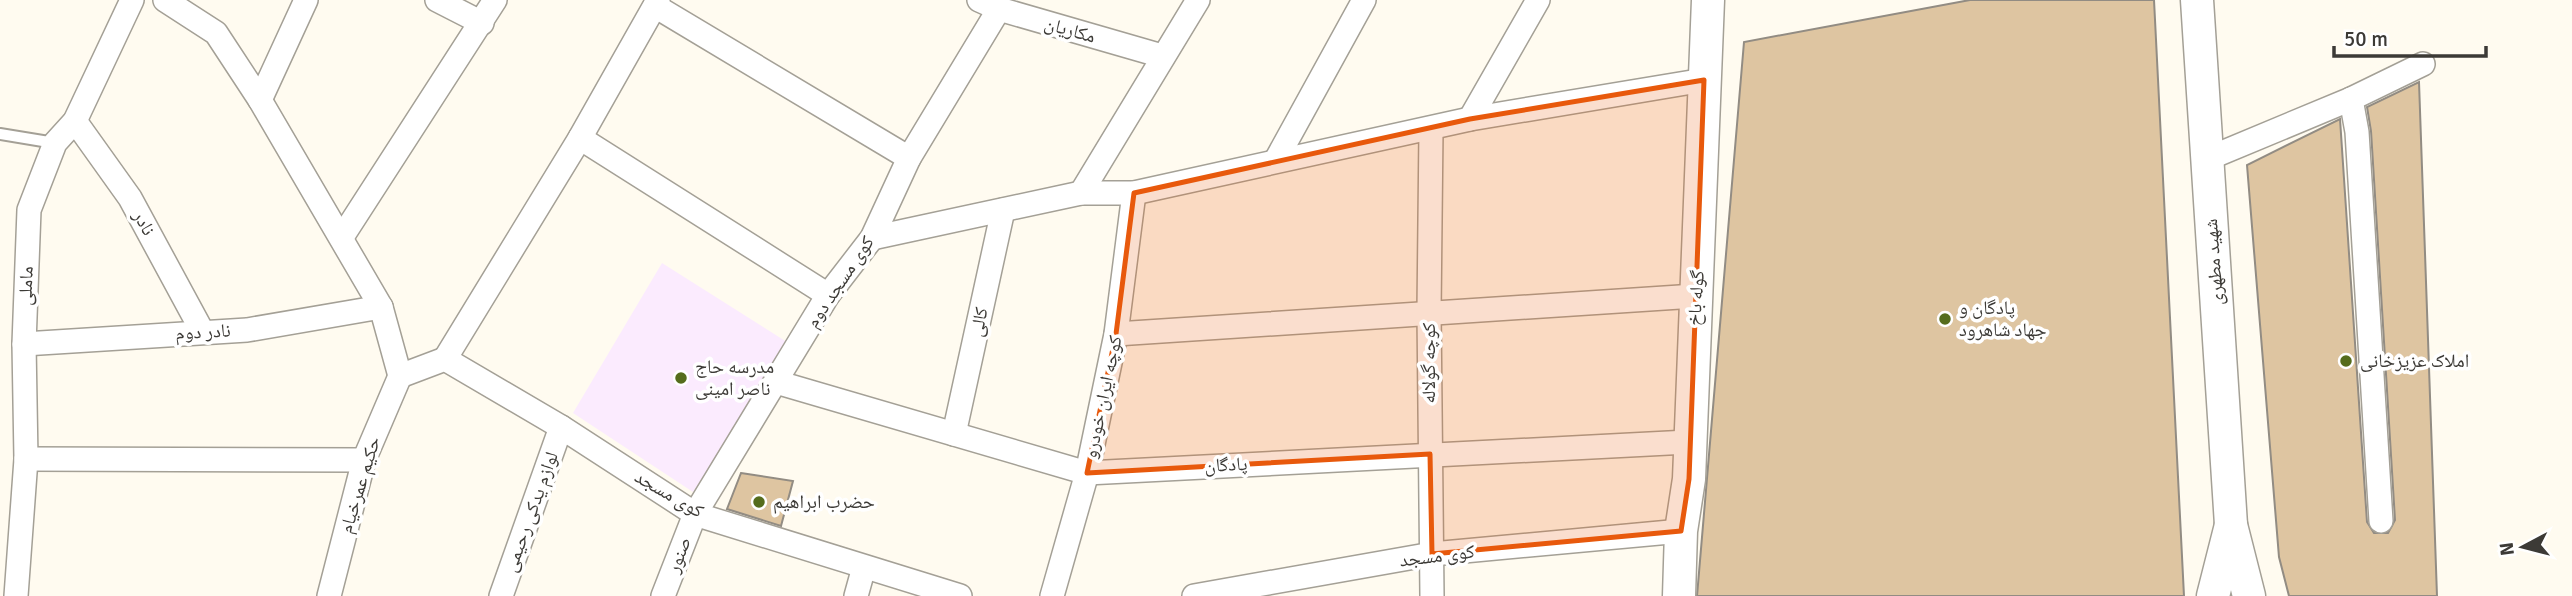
<svg xmlns="http://www.w3.org/2000/svg" width="2572" height="596" font-family="Signika,'Noto Naskh Arabic',sans-serif">
<style>
.education{fill:#fbebfe}
.building{fill:#dec5a1;stroke:#928c83;stroke-width:2}
.lines{fill:none;stroke-linecap:round;stroke-linejoin:round}
.lane-casing{stroke:#a4a096;stroke-width:14}
.street-casing{stroke:#a4a096;stroke-width:26}
.secondary-casing{stroke:#a4a096;stroke-width:35}
.lane{stroke:#fff;stroke-width:10}
.street{stroke:#fff;stroke-width:23}
.secondary{stroke:#fff;stroke-width:32}
.marked{fill:#e8590c;fill-opacity:0.2;stroke:#e8590c;stroke-width:5;stroke-linejoin:round}
.poi-dot{fill:#556c1c;stroke:#fff;stroke-width:2.5}
.labels{text-anchor:middle;dominant-baseline:central;stroke-width:7;stroke-linejoin:round;paint-order:stroke}
.street-label{font-size:19px;fill:#3c3a36;stroke:#fff}
.poi-label{font-size:19px;fill:#3c3a36;stroke:#fff;text-anchor:start}
</style>
<rect width="100%" height="100%" fill="#fffbf0"/>
<polygon class="education" points="662,263 790,344 693,492 573,413"/>
<g class="building">
<polygon points="1970,0 2154,0 2184,596 1697,596 1744,42"/>
<polygon points="2419,82 2437,596 2289,596 2279,557 2247,165 2340,119 2367,522 2374,533 2388,533 2395,520 2371,131 2367,107"/>
<polygon points="741,473 793,481 781,526 727,509"/>
</g>
<g class="lines">
<g class="lane-casing">
<polyline id="lane" points="0,134 55,143"/>
</g>
<g class="street-casing">
<g id="street">
<polyline points="165,0 216,33 260,100 381,307 400,376"/>
<polyline points="437,0 482,23"/>
<polyline points="979,0 999,9 1162,56"/>
<polyline points="655,6 909,158"/>
<polyline points="2351,99 2357,132 2381,521"/>
<polyline points="260,100 306,0"/>
<polyline points="1470,119 1538,0"/>
<polyline points="75,121 130,198 202,331"/>
<polyline points="1431,130 1429,312 1432,596"/>
<polyline points="580,138 828,295"/>
<polyline points="2207,159 2351,99 2423,64"/>
<polyline points="1276,160 1364,0"/>
<polyline points="1081,193 1198,0"/>
<polyline points="342,237 495,0"/>
<polyline points="872,238 1081,193 1134,193 1470,119 1704,80"/>
<polyline points="1116,334 1695,296"/>
<polyline points="24,344 247,330 381,307"/>
<polyline points="445,359 580,138 658,0"/>
<polyline points="400,376 445,359 561,427 695,514 960,596"/>
<polyline points="776,382 1087,473 1688,442"/>
<polyline points="954,434 1003,210"/>
<polyline points="26,459 364,460"/>
<polyline points="16,596 26,459 24,344 29,210 55,143 75,121 132,0"/>
<polyline points="329,596 364,460 400,376"/>
<polyline points="501,596 561,427"/>
<polyline points="663,596 695,514 828,295 872,238 909,158 999,9"/>
<polyline points="856,596 864,567"/>
<polyline points="1052,596 1087,473 1116,334 1134,193"/>
<polyline points="1194,596 1432,554 1681,531"/>
</g>
</g>
<g class="secondary-casing">
<g id="secondary">
<polyline points="2197,0 2231,525"/>
<polyline points="1679,596 1681,531 1689,479 1708,0"/>
<polyline points="2213,596 2231,525 2249,596"/>
</g>
</g>
<use href="#lane" class="lane"/>
<use href="#street" class="street"/>
<use href="#secondary" class="secondary"/>
</g>
<path class="marked" d="M1704 80 1689 479 1681 531 1432 554 1430 454 1087 473 1116 334 1134 193 1470 119Z"/>
<g class="poi-dot">
<circle cx="1945" cy="319" r="7"/>
<circle cx="2346" cy="361" r="7"/>
<circle cx="681" cy="378" r="7"/>
<circle cx="759" cy="502" r="7"/>
</g>
<g class="labels">
<g class="street-label">
<text transform="translate(1070 30) rotate(16)">مکاریان</text>
<text transform="translate(144 223) rotate(62)">نادر</text>
<text transform="translate(2214 262) rotate(-94)">شهید مطهری</text>
<text transform="translate(840 282) rotate(-56)">کوی مسجد دوم</text>
<text transform="translate(26 286) rotate(-88)">ماملی</text>
<text transform="translate(1696 298) rotate(-86)">گوله باخ</text>
<text transform="translate(979 322) rotate(-78)">کالی</text>
<text transform="translate(203 332) rotate(-3)">نادر دوم</text>
<text transform="translate(1429 363) rotate(-90)">کوچه گولاله</text>
<text transform="translate(1103 397) rotate(-78)">کوچه ایران خودرو</text>
<text transform="translate(1226 465) rotate(-3)">پادگان</text>
<text transform="translate(360 485) rotate(-73)">حکیم عمرخیام</text>
<text transform="translate(669 494) rotate(30)">کوی مسجد</text>
<text transform="translate(531 512) rotate(-70)">لوازم یدکی رحیمی</text>
<text transform="translate(679 555) rotate(-69)">صنور</text>
<text transform="translate(1437 556) rotate(-7)">کوی مسجد</text>
</g>
<g class="poi-label">
<text x="1959" y="308">پادگان و<tspan x="1959" dy="22">جهاد شاهرود</tspan></text>
<text x="2360" y="361">املاک عزیزخانی</text>
<text x="695" y="367">مدرسه حاج<tspan x="695" dy="22">ناصر امینی</tspan></text>
<text x="773" y="502">حضرب ابراهیم</text>
</g>
</g>
<g transform="translate(2523 547) rotate(263)" stroke="#ffffff" stroke-width="5" paint-order="stroke">
<path d="M0-5L12 26L0 18L-12 26Z" fill="#3c3a36"/>
<text y="-10" font-size="19" font-weight="bold" text-anchor="middle" fill="#3c3a36">N</text>
</g>
<path d="M2334 46v10h152v-10" fill="none" stroke="#3c3a36" stroke-width="3.5"/>
<text x="2344" y="46" font-size="21" fill="#3c3a36" stroke="#ffffff" stroke-width="5" paint-order="stroke">50 m</text>
</svg>
